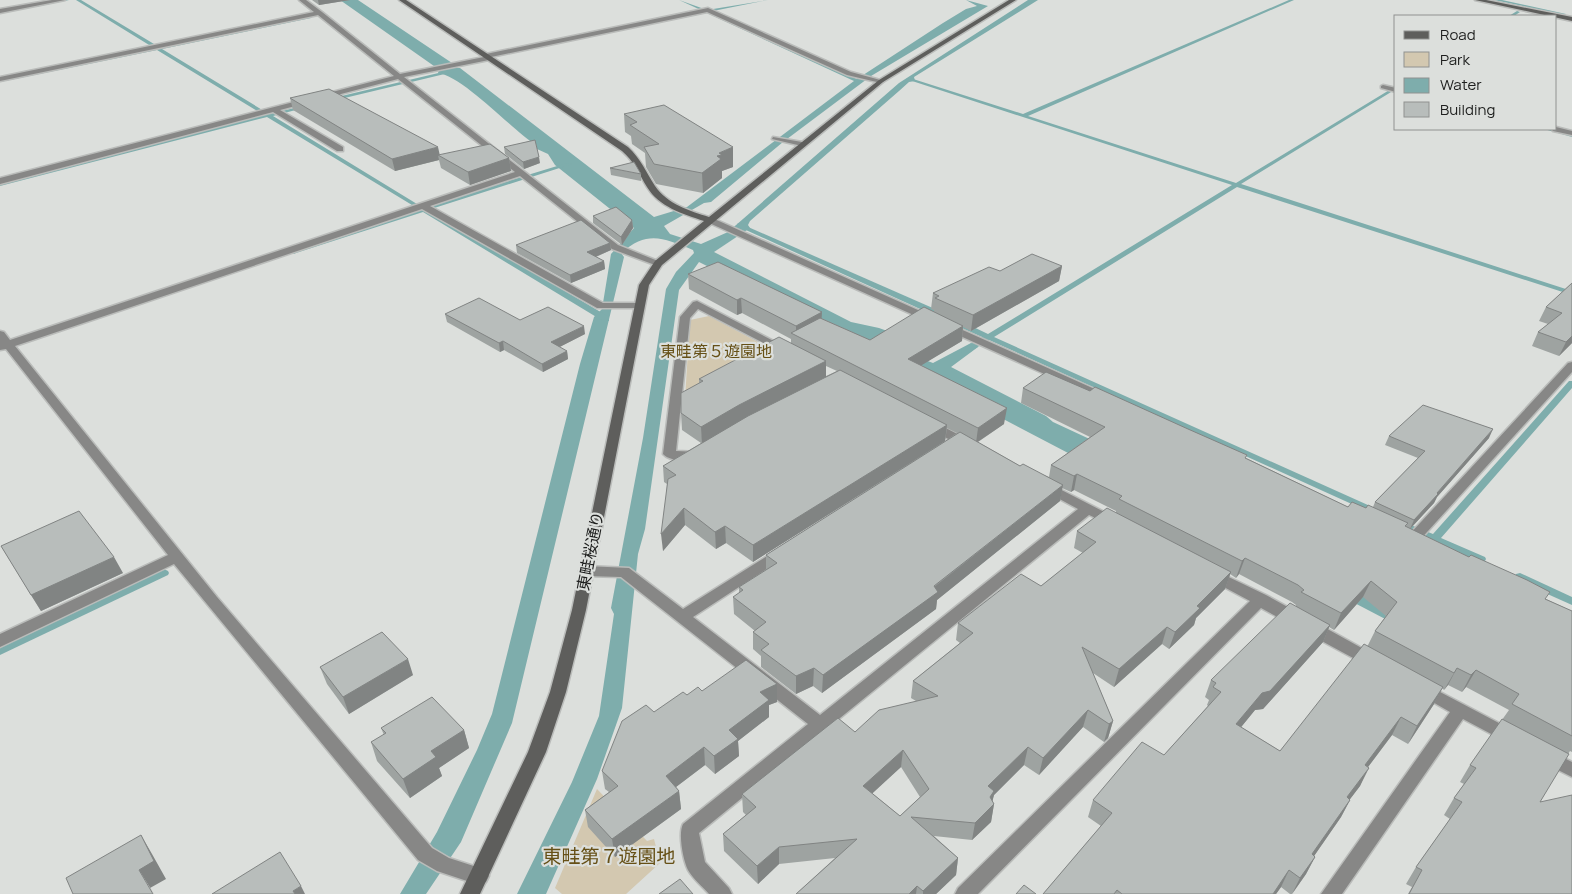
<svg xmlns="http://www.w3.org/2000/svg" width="1572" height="894" font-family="Manrope,'Noto Sans JP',sans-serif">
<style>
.green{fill:#d3c8b0}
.water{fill:#7eadac}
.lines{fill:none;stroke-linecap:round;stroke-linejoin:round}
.stream{fill:#7eadac;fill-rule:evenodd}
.lane-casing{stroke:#babcba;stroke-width:3}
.street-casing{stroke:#babcba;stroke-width:3}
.secondary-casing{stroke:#babcba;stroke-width:3}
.lane{fill:#878786;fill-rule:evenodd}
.street{fill:#878786;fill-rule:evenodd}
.secondary{fill:#5e5e5c;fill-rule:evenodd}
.wall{fill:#9ea3a1;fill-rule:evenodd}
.shaded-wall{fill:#818483}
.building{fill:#b8bdbb;stroke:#818483;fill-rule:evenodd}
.labels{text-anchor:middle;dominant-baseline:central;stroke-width:4.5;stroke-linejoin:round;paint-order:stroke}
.park-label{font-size:16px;fill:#665016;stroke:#dcdfdc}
.street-label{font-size:16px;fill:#1e1f1e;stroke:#dcdfdc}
.near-park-label{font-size:19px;fill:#665016;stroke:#dcdfdc}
</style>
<rect width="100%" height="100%" fill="#dcdfdc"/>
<g class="green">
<polygon points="709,316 775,351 685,399 690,320"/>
<polygon points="597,789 647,841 654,839 660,863 626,894 562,894 555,888"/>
</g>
<path class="water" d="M340 0H358L452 63 449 66 453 68H460L654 217 687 207 854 81 707 13 502 54 703 11 679 0 707 10 768 0 713 11 742 27 857 79 943 23 966 9 977 6 966 0 988 6 871 76 783 142 711 202 704 203 664 226 670 234 701 244 728 232 899 83 1028 0H1038L914 77 915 81 909 82 899 91 750 221 748 225 750 228 714 252 851 322 879 328 890 332 925 360 933 363 971 343 978 347 951 367 1046 416 1053 422 1152 468 1308 552 1454 655 923 377 926 369 919 363 761 293 699 262 679 290 645 529 638 554 622 708 597 779 546 894H517L572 782 599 716 614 614 611 608 643 438 666 289 676 272 694 253 693 250C663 238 648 230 621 253L624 257 512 723 461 842 426 894H400L437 832 477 750 492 714 580 364 594 317 602 309 611 254 634 228 555 165 548 154 537 149 536 145C511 129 463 76 438 73L439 70 434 66Z"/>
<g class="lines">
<g class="stream">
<polygon points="61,0 69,0 35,7 33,6"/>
<polygon points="76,0 81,0 159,47 312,16 311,18 162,49 269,114 307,105 307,107 273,116 417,204 412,205 267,117 0,186 0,182 264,115 157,50 0,82 0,80 154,48"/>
<polygon points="1289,0 1294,0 1028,116 1236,183 1396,86 1396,89 1241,184 1572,291 1572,295 1237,187 994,337 1379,510 1381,512 1379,514 1376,515 989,340 968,353 962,353 961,351 962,349 982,337 959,327 959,323 965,323 988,334 1232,185 906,79 910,78 1023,114"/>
<polygon points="1494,0 1502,0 1566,14 1564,15"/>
<polygon points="1517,11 1520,12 1514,16 1509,16"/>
<polygon points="451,70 453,70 453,72 332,101 329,99"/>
<polygon points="1544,129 1553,129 1572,133 1572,137"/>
<polygon points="567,163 572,164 428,210 609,317 609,321 603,321 423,212 296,253 294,254 291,252 420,208"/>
<polygon points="739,223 935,309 936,311 935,313 929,313 737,226 737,224"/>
<polygon points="1569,381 1572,381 1572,388 1441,538 1485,557 1486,559 1485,561 1477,561 1398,526 1396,524 1398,522 1401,521 1433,534"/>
<polygon points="164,569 168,571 169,573 168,575 0,655 0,646"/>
<polygon points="1520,573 1572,597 1572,605 1516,580 1515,577 1516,574"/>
</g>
<g class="lane-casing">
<polygon id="lane" points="773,137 802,142 806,144 802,146 772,139"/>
</g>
<g class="street-casing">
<g id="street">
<polygon points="52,0 65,0 0,13 0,9"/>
<polygon points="299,0 306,0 322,12 400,74 484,57 486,54 708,8 851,72 884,81 881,83 847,75 707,12 491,57 489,60 404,77 618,245 663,263 658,266 655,265 612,249 520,176 430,206 603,303 639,303 644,306 643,308 597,308 422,209 15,346 217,597 432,848 449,858 486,870 489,876 486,882 479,885 437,871 418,860 174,564 0,647 0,634 168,555 6,349 0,350 0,331 4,332 10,340 515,172 398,79 280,110 343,147 343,151 337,151 273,112 0,184 0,178 394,76 318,15 0,81 0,77 314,12"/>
<polygon points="1383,85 1396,88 1396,92 1381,88 1381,86"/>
<polygon points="1556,127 1572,131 1572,135 1553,131 1552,129 1556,129"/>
<polygon points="710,217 1108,395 1110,397 1104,401 1100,399 707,222 707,218"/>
<path d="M697 301 791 350 785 353 781 352 698 309 690 318 676 451 701 452 703 455C696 464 670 462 663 454L680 317 693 302Z"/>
<polygon points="1572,362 1572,372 1418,542 1408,542 1406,539 1408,536 1568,363"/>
<polygon points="932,421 971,441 973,444 971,447 963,447 928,428 926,425"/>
<path d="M1046 482 1118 519 1120 522 1113 526 1089 515 699 833 705 862 729 888 732 894H709C703 887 693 879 688 870 683 860 678 834 683 824L808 724 621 577 586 576 581 575 579 571 581 567 586 566 629 568 683 609 775 551H785L787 554 785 557 693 617 820 715 1078 509 1041 489 1039 486 1041 483Z"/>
<polygon points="1212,569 1266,595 1378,657 1380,661 1378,665 1372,667 1366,665 1261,608 978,894 955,894 958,888 1250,601 1207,578 1205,574 1207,570"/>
<polygon points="1423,683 1516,732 1518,737 1516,742 1510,744 1463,719 1342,894 1321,894 1450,712 1417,693 1415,689 1417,685"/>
<polygon points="1548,750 1572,762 1572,777 1542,762 1539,757 1542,752"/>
</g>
</g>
<g class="secondary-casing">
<g id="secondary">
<path d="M399 0H406L628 147C641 159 646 172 655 186 667 204 690 211 709 217L879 80 1009 0H1016L883 82 662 265 649 285 586 610 566 692 546 752 480 894H460L528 752 550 692 572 610 639 285 655 261 704 221C683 214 659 207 647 187 639 174 634 161 622 151Z"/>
<polygon points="1475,0 1486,0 1572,17 1572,21"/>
</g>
</g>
<use href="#lane" class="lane"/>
<use href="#street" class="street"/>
<use href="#secondary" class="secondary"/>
</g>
<g class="wall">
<polygon points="312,0 350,0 319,5"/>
<polygon points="290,98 440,155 509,158 511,171 470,185 441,168 439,160 395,171 293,110"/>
<polygon points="624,114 733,167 722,171 722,178 703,193 656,184 646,167 645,153 632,144 631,136 625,132"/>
<polygon points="504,147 540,163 524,169 505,154"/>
<polygon points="610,168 641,174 641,181 611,175"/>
<polygon points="593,216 632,220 633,228 622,245 593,223"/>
<polygon points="610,243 611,250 596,257 604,261 605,269 571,283 517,253 516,245"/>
<path d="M1062 266 1059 281 971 331 963 327 962 341 921 365 1004 424 978 442 1020 466 1049 477 1051 465 1090 437 1021 403 1023 388 1090 391 1246 458 1348 507 1366 508 1373 507 1375 502 1418 458 1385 445 1389 436 1489 438 1437 497 1434 503 1410 529 1546 599 1572 611V752L1570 751 1568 754 1540 802 1572 894H1408L1412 887 1406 884 1416 867 1450 819 1444 815 1454 798 1464 784 1460 782 1470 765 1509 710 1466 687 1462 692 1448 685 1444 690 1442 688 1434 704 1408 744 1392 735 1368 767 1360 786 1350 799V800L1341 817 1314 856 1315 857 1306 874 1292 894H1290L1281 887 1276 894H1043L1101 826 1088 817 1093 800 1164 755 1208 706 1207 705 1209 700 1205 697 1211 680 1296 606V605L1292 602 1239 574 1236 578 1230 574 1225 589 1196 618 1194 625 1169 649 1162 644 1114 687 1093 673 1113 721 1108 738 1104 742 1083 727 1039 775 1024 765 994 795 992 801 994 804 991 822 972 840 934 836 958 858 956 875 936 894H796L835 858 779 864 758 884 724 851 723 834 746 815 743 812 742 794 855 732 916 701 911 698 913 681 960 643 956 640 958 623 1041 586 1083 553 1074 548 1077 531 1116 513V511L1074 490 1071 492 1062 488 1060 501 937 600 936 609 822 693 813 686 796 694 761 667V656L753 649V632L755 631 734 614 733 597 739 593V587L766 570V555L909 464 753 562 726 543 716 549 685 525 663 551 667 484 664 482 663 466 701 443 682 430 681 413 699 383V379L791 343V339L742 313 737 315 689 289 688 274 821 318 870 340 934 312V310L931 309 933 293 1000 271ZM826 366 837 371 826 376ZM947 428 957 433 945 441ZM1363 597 1386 616 1375 631 1368 645 1280 751 1241 727 1255 710 1263 709 1323 642 1329 627 1334 630ZM901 767 920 797 900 816 872 793Z"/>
<polygon points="1572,283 1572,343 1559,356 1532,346 1538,332 1548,324 1539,321 1546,307"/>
<polygon points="445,314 520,320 585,334 559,347 567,351 568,359 543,372 504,350 500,352 447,322"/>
<polygon points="1,546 123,573 41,611"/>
<polygon points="320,667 413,675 349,714 327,684"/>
<polygon points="702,691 777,702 769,705 769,717 738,741 739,756 715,774 705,765 676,787 679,791 681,809 615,857 588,827 585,810 609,792 605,789 602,771 654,712 687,695"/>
<polygon points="381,728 464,730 469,748 439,768 442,776 410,798 377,761 371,742 384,735"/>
</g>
<g class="shaded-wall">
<polygon points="318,0 350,0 319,5"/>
<polygon points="438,147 440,156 438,155 439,160 395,171 392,159"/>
<polygon points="733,147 733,167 722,171 722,178 703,193 702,173 719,153"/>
<polygon points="539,157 540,163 524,169 523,162"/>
<polygon points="509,158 511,171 470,185 468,172"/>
<polygon points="632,220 633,228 622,245 621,237"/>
<polygon points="610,243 611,250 588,260 587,252"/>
<polygon points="604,261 605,269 571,283 570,275"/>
<polygon points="1062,266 1059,281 971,331 973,315"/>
<polygon points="741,298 742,313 737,315 737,300"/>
<polygon points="822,312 821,328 796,335 796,326"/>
<polygon points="584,326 585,334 552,351 551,342"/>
<polygon points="963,326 962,341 907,374 908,359"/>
<polygon points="1572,336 1572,343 1559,356 1566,342"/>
<polygon points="503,341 504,350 500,352 499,343"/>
<polygon points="567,351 568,359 543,372 542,364"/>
<polygon points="826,361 826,378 702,444 701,427 739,405"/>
<polygon points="1007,408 1004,424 976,443 978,428"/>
<polygon points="947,425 945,441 753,562 753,545"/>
<polygon points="1493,429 1489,438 1437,497 1434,503 1410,529 1414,520"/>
<polygon points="1077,474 1074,490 1071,492 1074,476"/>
<polygon points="1063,485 1060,501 937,600 936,609 822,693 823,675"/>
<polygon points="684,508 685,525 663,551 661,534"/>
<polygon points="725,526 726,543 716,549 715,532"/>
<polygon points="114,557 123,573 41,611 31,595"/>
<polygon points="1245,558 1239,574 1236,578 1242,561"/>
<polygon points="1231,572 1225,589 1196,618 1194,625 1169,649 1175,632 1197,606"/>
<polygon points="1371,581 1363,597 1334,630 1341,613"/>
<polygon points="1330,625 1323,642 1263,709 1255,710 1229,742 1236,724 1262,693"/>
<polygon points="1167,627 1162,644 1114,687 1119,669"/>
<polygon points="408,659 413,675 349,714 343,697"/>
<polygon points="814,668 813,686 796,694 796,676"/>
<polygon points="1457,668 1448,685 1444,690 1454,673"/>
<polygon points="1476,670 1466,687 1462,692 1471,675"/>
<polygon points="777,684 777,702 769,705 769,717 738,741 739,756 715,774 714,756 729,730 760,692"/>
<polygon points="1443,687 1434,704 1408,744 1417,726"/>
<polygon points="1088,710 1083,727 1039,775 1043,758"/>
<polygon points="1401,717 1392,735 1356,783 1365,765"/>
<polygon points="1113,721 1108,738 1104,742 1109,724"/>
<polygon points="464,730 469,748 439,768 442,776 410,798 403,779 431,751"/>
<polygon points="704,747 705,765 668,793 666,776"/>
<polygon points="1028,747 1024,765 994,795 991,807 994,804 991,822 972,840 975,823 988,786"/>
<polygon points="903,750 901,767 862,803 863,786"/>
<polygon points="1369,768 1360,786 1338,815 1347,797"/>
<polygon points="679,791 681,809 615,857 612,839"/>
<polygon points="1350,800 1341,817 1303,872 1312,854"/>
<polygon points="141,835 152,854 166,879 150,888 154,894 139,870"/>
<polygon points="779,847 779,864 758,884 757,866"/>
<polygon points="1315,857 1306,874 1292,894 1300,878"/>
<polygon points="958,858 956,875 936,894 923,894 923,891"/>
<polygon points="1289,870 1281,887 1276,894 1273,894"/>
<polygon points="301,886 305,894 295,894 293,891"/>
<polygon points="917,886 916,894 909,894"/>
</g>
<g class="building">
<polygon points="329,89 438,147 392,159 290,98"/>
<polygon points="664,105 733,147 719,153 722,155 717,156 721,159 702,173 654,164 644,147 659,144 630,125 637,122 624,114"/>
<polygon points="535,140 539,157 523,162 504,147"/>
<polygon points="490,144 509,158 468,172 438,155"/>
<polygon points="634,162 641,174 610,168"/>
<polygon points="616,207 632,220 621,237 593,216"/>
<polygon points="581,220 610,243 587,252 604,261 570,275 516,245"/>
<polygon points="1032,254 1062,266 973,315 935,298 939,296 933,293 989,267 1000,271"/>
<polygon points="718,262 822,312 796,326 741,298 737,300 688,274"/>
<polygon points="1572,283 1572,336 1566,342 1538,332 1562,313 1546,307"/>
<polygon points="479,298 520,320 548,307 584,326 551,342 567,351 542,364 503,341 499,343 445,314"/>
<polygon points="924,307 963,326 908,359 1007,408 978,428 791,333 820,318 870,340"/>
<polygon points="779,337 826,361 739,405 701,427 681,413 681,393 703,381 699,379"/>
<polygon points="840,370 947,425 753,545 725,526 715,532 684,508 661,534 668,479 676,475 663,466 748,416"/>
<polygon points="1046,372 1090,391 1095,387 1188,429 1247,455 1245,458 1348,507 1352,502 1366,508 1368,505 1408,523 1405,526 1469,557 1471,555 1527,580 1550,592 1545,599 1572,611 1572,736 1512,704 1519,694 1476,670 1471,675 1457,668 1454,673 1375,631 1397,602 1371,581 1341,613 1301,592 1304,590 1298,585 1245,558 1242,561 1119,499 1122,496 1077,474 1074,476 1051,465 1105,427 1023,388"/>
<polygon points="1423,405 1493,429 1437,493 1438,494 1414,520 1375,502 1425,451 1389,436"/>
<polygon points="960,432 1020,466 1023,464 1063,485 934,586 938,592 823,675 814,668 796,676 761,650 769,644 753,632 766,622 733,597 743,590 739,587 777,563 766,555"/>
<path d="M1107 508 1231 572 1197 606 1200 608 1175 632 1167 627 1119 669 1082 647 1113 721 1109 724 1088 710 1043 758 1028 747 988 786 994 791 990 797 994 804 975 823 911 817 958 858 923 891 917 886 909 894H796L857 839 779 847 757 866 723 834 756 807 742 794 838 718 855 732 879 710 938 696 913 681 973 633 958 623 1021 574 1041 586 1096 542 1077 531ZM903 750 929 789 900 816 863 786Z"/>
<polygon points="79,511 114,557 31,595 1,546"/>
<polygon points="1290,603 1330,625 1270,691 1262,693 1236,724 1280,751 1364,644 1443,687 1417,726 1401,717 1365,765 1369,768 1347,797 1350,800 1312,854 1315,857 1300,878 1289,870 1273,894 1122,894 1117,890 1114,894 1043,894 1112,813 1093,800 1142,742 1164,755 1221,692 1213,687 1216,683 1211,680"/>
<polygon points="382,632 408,659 343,697 320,667"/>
<polygon points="746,660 777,684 760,692 769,700 729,730 738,739 714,756 704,747 666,776 679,791 612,839 585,810 618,786 602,771 622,721 646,705 654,712 683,692 687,695 698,687 702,691"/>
<polygon points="432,697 464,730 431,751 436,757 403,779 371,742 386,733 381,728"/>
<polygon points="1502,719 1569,754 1540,802 1572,795 1572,894 1409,894 1422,870 1416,867 1462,802 1454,798 1476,768 1470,765"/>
<polygon points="141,835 154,861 139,870 153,894 73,894 66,878"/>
<polygon points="280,852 301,886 293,891 295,894 212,894"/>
<polygon points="680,879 693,894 659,894"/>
<polygon points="1024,885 1036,894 1016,894"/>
</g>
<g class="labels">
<g class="park-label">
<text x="716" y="351">東畦第５遊園地</text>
</g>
<g class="street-label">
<text transform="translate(590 551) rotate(-79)">東畦桜通り</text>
</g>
<g class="near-park-label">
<text x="609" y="856">東畦第７遊園地</text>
</g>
</g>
<rect x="1394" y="15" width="162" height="115" fill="#dcdfdc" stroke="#909290"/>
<rect x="1404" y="31" width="25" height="8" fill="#5e5e5c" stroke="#909290"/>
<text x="1440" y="40" font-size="15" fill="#1e1f1e">Road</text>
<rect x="1404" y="52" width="25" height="15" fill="#d3c8b0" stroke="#909290"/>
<text x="1440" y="65" font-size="15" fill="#1e1f1e">Park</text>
<rect x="1404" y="78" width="25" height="15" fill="#7eadac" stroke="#909290"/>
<text x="1440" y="90" font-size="15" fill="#1e1f1e">Water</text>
<rect x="1404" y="102" width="25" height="15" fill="#b8bdbb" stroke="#909290"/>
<text x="1440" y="115" font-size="15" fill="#1e1f1e">Building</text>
</svg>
